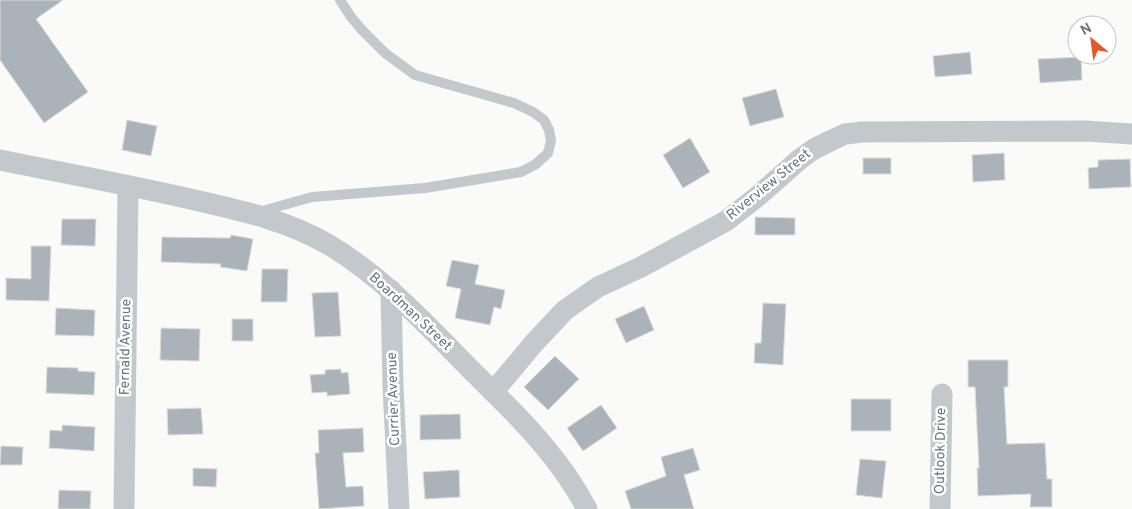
<svg xmlns="http://www.w3.org/2000/svg" width="1132" height="509" font-family="Overpass,sans-serif">
<style>
.building{fill:#aab3b9;stroke:#dcdcda}
.lines{fill:none;stroke-linecap:round;stroke-linejoin:round}
.lane{stroke:#c3c8cc;stroke-width:10}
.street{stroke:#c3c8cc;stroke-width:21}
.labels{text-anchor:middle;dominant-baseline:central;stroke-width:5;stroke-linejoin:round;paint-order:stroke}
.street-label{font-size:14px;fill:#657683;stroke:#fff}
</style>
<rect width="100%" height="100%" fill="#fafaf8"/>
<g class="building">
<polygon points="0,0 63,0 36,19 88,92 44,123 0,60"/>
<polygon points="970,52 972,74 935,77 933,56"/>
<polygon points="1081,57 1082,80 1040,83 1038,59"/>
<polygon points="776,89 784,117 750,126 742,98"/>
<polygon points="127,120 157,126 151,156 122,150"/>
<polygon points="690,138 710,172 683,188 663,155"/>
<polygon points="1004,153 1005,180 973,182 972,155"/>
<rect x="863" y="158" width="28" height="16"/>
<polygon points="1130,159 1131,187 1089,189 1088,168 1098,167 1098,160"/>
<polygon points="755,217 795,218 795,235 755,235"/>
<polygon points="62,219 96,219 95,246 61,245"/>
<polygon points="231,235 253,239 247,271 220,267 221,264 161,262 162,237 230,238"/>
<polygon points="31,246 51,246 49,301 6,300 6,278 31,279"/>
<polygon points="452,260 479,265 475,284 505,290 501,309 494,307 490,325 455,318 461,289 446,286"/>
<polygon points="262,269 288,269 287,302 261,302"/>
<polygon points="338,292 341,336 315,337 312,293"/>
<polygon points="763,303 786,304 783,365 754,363 755,343 761,343"/>
<polygon points="644,306 654,330 626,343 615,319"/>
<polygon points="56,308 95,310 94,336 55,335"/>
<rect x="232" y="319" width="21" height="22"/>
<polygon points="161,328 200,329 199,361 160,360"/>
<polygon points="555,356 579,379 548,410 524,387"/>
<polygon points="968,360 1008,360 1008,387 1004,387 1007,444 1045,443 1047,479 1052,479 1052,507 1030,507 1031,494 978,496 977,468 979,468 975,387 968,387"/>
<polygon points="47,367 78,368 78,371 95,372 94,395 46,393"/>
<polygon points="341,369 341,373 348,372 350,394 327,396 327,392 312,393 310,375 325,374 325,370"/>
<rect x="851" y="399" width="40" height="32"/>
<polygon points="601,405 617,428 583,451 567,428"/>
<polygon points="201,408 203,434 168,435 167,409"/>
<polygon points="460,414 461,439 420,440 420,415"/>
<polygon points="62,425 95,427 94,451 49,448 50,430 62,431"/>
<polygon points="363,428 364,452 343,453 346,487 363,486 364,506 319,509 315,453 319,453 318,430"/>
<polygon points="1,446 23,447 22,465 0,465"/>
<polygon points="693,448 700,470 684,475 694,509 631,509 625,491 666,476 661,457"/>
<polygon points="860,459 886,461 882,498 856,495"/>
<polygon points="193,468 217,469 216,487 193,486"/>
<polygon points="459,470 460,497 425,499 423,472"/>
<polygon points="59,490 91,491 90,509 58,509"/>
</g>
<g class="lines">
<polyline class="lane" points="259,212 312,197 425,188 521,172 536,164 548,153 551,141 549,130 544,120 533,112 514,103 415,75 385,53 362,30 351,17 340,0"/>
<g class="street">
<path d="M0 160C59 172 118 183 177 196 230 208 284 218 331 246 385 279 428 326 472 371 515 413 559 455 587 509"/>
<polyline points="391,290 393,386 399,509"/>
<polyline points="493,392 534,343 565,310 598,287 641,267 726,221 758,196 800,159 814,149 830,141 845,134 862,132 1085,131 1132,134"/>
<polyline points="124,509 128,186"/>
<polyline points="940,509 942,394"/>
</g>
</g>
<g class="labels">
<g class="street-label">
<text transform="translate(769 185) rotate(-39)">Riverview Street</text>
<text transform="translate(410 312) rotate(43)">Boardman Street</text>
<text transform="translate(126 347) rotate(-89)">Fernald Avenue</text>
<text transform="translate(394 399) rotate(-92)">Currier Avenue</text>
<text transform="translate(941 451) rotate(-89)">Outlook Drive</text>
</g>
</g>
<g transform="translate(1092 40) rotate(331)"><circle r="24" fill="#ffffff" stroke="#c1c8cd"/>
<path d="M0-4L9 19L0 12L-9 19Z" fill="#e4572e"/>
<text y="-8" font-size="14" font-weight="bold" text-anchor="middle" fill="#657683">N</text>
</g>
</svg>
